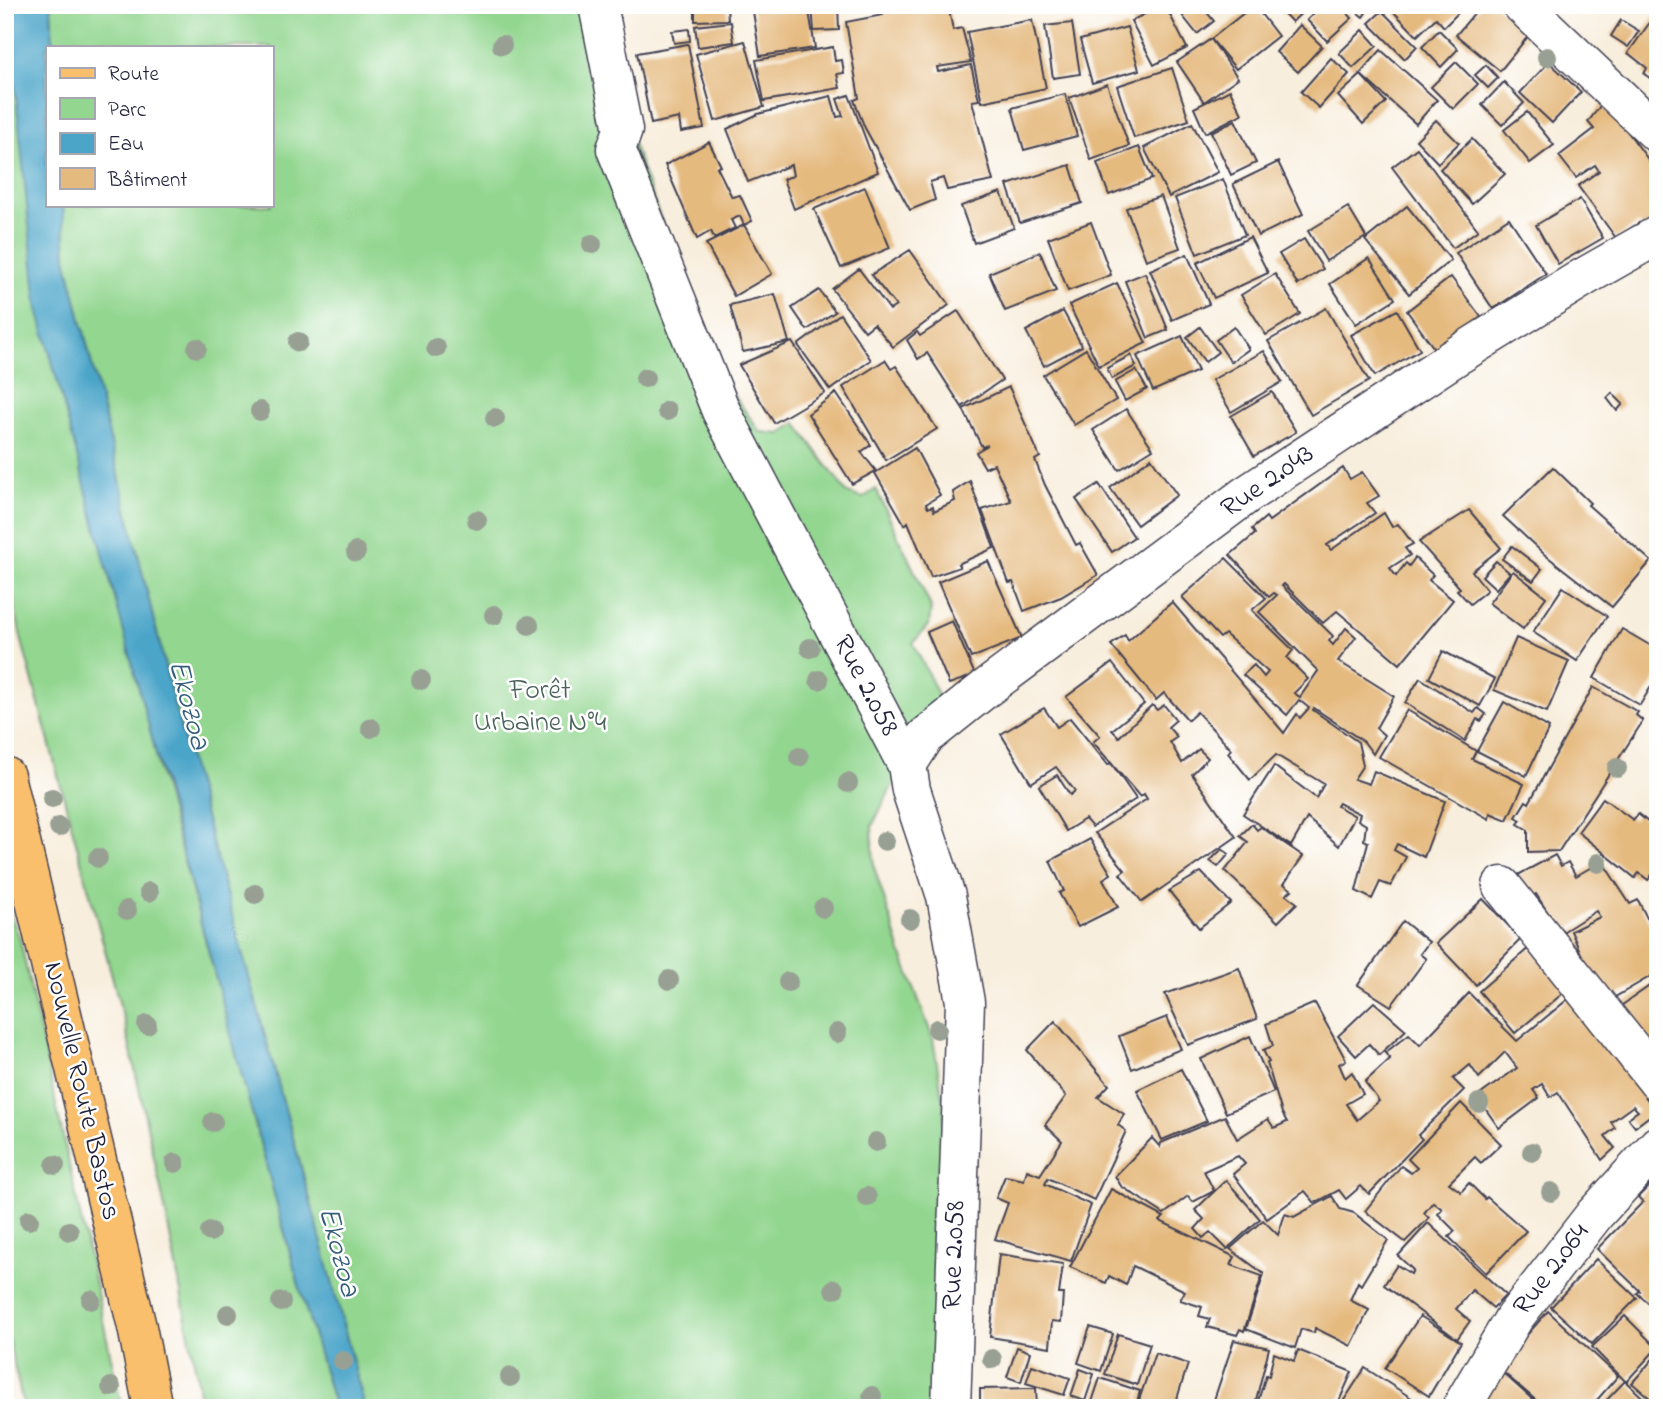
<svg xmlns="http://www.w3.org/2000/svg" width="1663" height="1413" font-family="'Indie Flower',sans-serif">
<style>
.green{fill:#92d68f;stroke:#5a7c65;stroke-width:2}
.water{fill:#4ba5c9;stroke:#366482;stroke-width:2}
.building{fill:#e5ba7f}
.lines{fill:none;stroke-linecap:round;stroke-linejoin:round}
.minor-casing{stroke:#424153;stroke-width:41}
.major-casing{stroke:#424153;stroke-width:41}
.minor{stroke:#fff;stroke-width:38}
.major{stroke:#f9bf6d;stroke-width:38}
.tree{fill:#98a094}
.labels{text-anchor:middle;dominant-baseline:central;stroke-width:5;stroke-linejoin:round;paint-order:stroke}
.street-label{font-size:28px;fill:#22223b;stroke:#fff}
.park-label{font-size:28px;fill:#496158;stroke:#fff}
.water-label{font-size:30px;font-style:italic;fill:#345d7b;stroke:#fff}
</style>
<rect width="100%" height="100%" fill="#fff"/>
<filter id="ink" filterUnits="userSpaceOnUse"><feTurbulence type="fractalNoise" baseFrequency=".0143" numOctaves="2"/><feDisplacementMap in="SourceGraphic" scale="14" xChannelSelector="R" yChannelSelector="G"/><feConvolveMatrix kernelMatrix="1 2 1 2 8 2 1 2 1" color-interpolation-filters="sRGB"/></filter>
<filter id="wash" filterUnits="userSpaceOnUse"><feTurbulence type="fractalNoise" baseFrequency=".00686" numOctaves="4" result="noise"/><feDisplacementMap in="SourceGraphic" scale="28" xChannelSelector="R" yChannelSelector="G"/><feGaussianBlur stdDeviation="1.57" result="paint"/><feColorMatrix in="noise" values="0 0 0 0 0 0 0 0 0 0 0 0 0 0 0 0 0 1.4 0 .05"/><feComposite in="paint" operator="in"/></filter>
<g filter="url(#wash)">
<rect width="100%" height="100%" fill="#f8eedd"/>
<g class="green">
<polygon points="5,5 11,5 9,27 158,766 298,1282 335,1408 201,1408 196,1371 163,1199 125,1024 21,638 5,554"/>
<polygon points="51,5 601,5 623,116 715,369 760,432 781,434 796,423 847,493 863,498 876,489 931,607 929,624 913,643 943,705 907,756 872,826 874,867 901,952 933,1039 944,1106 944,1408 365,1408 324,1251 174,703 66,258 63,205 271,205 271,47 53,47"/>
<polygon points="5,900 20,939 122,1408 24,1408 5,1325"/>
</g>
<polygon class="water" points="11,5 51,5 53,47 47,47 47,205 63,205 66,258 174,703 324,1251 365,1408 335,1408 298,1282 230,1032 37,305 9,27"/>
<g id="blocks">
<g class="building">
<polygon points="695,5 727,5 728,20 695,21"/>
<polygon points="752,5 808,5 815,48 760,56"/>
<polygon points="812,5 838,5 839,30 814,31"/>
<polygon points="902,5 948,5 953,30 962,28 971,62 937,67 938,72 971,65 979,100 972,101 993,181 947,190 943,178 930,182 935,200 910,210 865,128 854,100 859,98 846,22 883,15 883,9"/>
<polygon points="1162,5 1165,5 1187,48 1154,65 1131,21"/>
<polygon points="1184,5 1201,5 1214,21 1197,34 1178,10"/>
<polygon points="1254,5 1278,36 1236,69 1211,39"/>
<polygon points="1276,5 1310,5 1292,22"/>
<polygon points="1323,5 1340,5 1352,18 1327,41 1307,20"/>
<polygon points="1348,5 1371,5 1363,17"/>
<polygon points="1387,5 1466,5 1444,27 1436,18 1417,36"/>
<polygon points="1481,5 1495,5 1530,34 1500,71 1456,35"/>
<polygon points="1382,11 1417,46 1405,59 1369,23"/>
<polygon points="1658,11 1658,79 1656,82 1644,74 1647,68 1628,53"/>
<polygon points="1032,20 1046,88 982,102 967,32"/>
<polygon points="1621,20 1639,31 1628,47 1611,36"/>
<polygon points="731,22 734,42 698,47 695,26"/>
<polygon points="1072,23 1080,74 1053,78 1045,26"/>
<polygon points="1300,25 1322,46 1298,72 1276,52"/>
<polygon points="1127,27 1139,70 1092,83 1080,40"/>
<polygon points="689,29 690,41 674,43 672,31"/>
<polygon points="1363,30 1377,46 1353,68 1339,53"/>
<polygon points="1439,30 1458,49 1441,67 1422,47"/>
<polygon points="1211,39 1238,78 1204,102 1177,62"/>
<polygon points="745,41 764,107 715,121 696,54"/>
<polygon points="688,44 704,128 681,132 679,118 651,124 637,53"/>
<polygon points="833,47 835,61 842,60 844,73 837,74 840,88 764,101 756,60"/>
<polygon points="1381,50 1437,100 1416,124 1360,74"/>
<polygon points="1331,58 1349,74 1319,108 1301,92"/>
<polygon points="1456,62 1478,84 1453,109 1431,87"/>
<polygon points="1549,62 1581,92 1552,123 1520,93"/>
<polygon points="1486,65 1498,78 1488,88 1475,75"/>
<polygon points="1172,68 1189,120 1134,138 1117,86"/>
<polygon points="1361,75 1386,102 1363,124 1338,96"/>
<polygon points="1504,82 1524,103 1502,125 1482,105"/>
<polygon points="1107,84 1129,146 1091,160 1069,98"/>
<polygon points="1230,90 1242,114 1205,133 1194,108"/>
<polygon points="1065,94 1077,136 1024,150 1012,108"/>
<polygon points="849,95 878,172 794,209 783,179 793,176 791,165 748,182 727,129 758,114 831,96 837,117 843,116 837,99"/>
<polygon points="1601,105 1619,120 1658,173 1658,215 1645,232 1639,223 1616,238 1578,186 1599,171 1595,165 1576,178 1559,156 1594,129 1588,122"/>
<polygon points="1527,112 1554,145 1530,163 1504,130"/>
<polygon points="1235,120 1256,163 1231,175 1211,132"/>
<polygon points="1436,120 1459,143 1438,163 1416,140"/>
<polygon points="1192,123 1218,172 1169,197 1144,148"/>
<polygon points="1472,139 1505,174 1472,204 1440,169"/>
<polygon points="709,142 721,166 717,167 732,197 740,195 752,221 744,225 772,274 734,296 706,244 744,225 740,216 731,220 735,228 714,238 711,231 697,239 665,165"/>
<polygon points="1139,147 1152,179 1109,195 1097,163"/>
<polygon points="1417,148 1478,230 1453,248 1392,167"/>
<polygon points="1278,162 1303,214 1258,236 1233,184"/>
<polygon points="1070,165 1082,203 1020,223 1007,185"/>
<polygon points="1223,179 1245,235 1197,254 1175,198"/>
<polygon points="865,187 890,248 841,268 814,209"/>
<polygon points="1001,192 1014,228 974,243 961,206"/>
<polygon points="1161,196 1180,248 1146,260 1126,208"/>
<polygon points="1580,199 1603,238 1558,264 1536,225"/>
<polygon points="1407,206 1451,260 1409,294 1365,240"/>
<polygon points="1348,207 1366,237 1326,261 1308,231"/>
<polygon points="1509,218 1546,274 1493,309 1456,253"/>
<polygon points="1091,222 1111,275 1068,291 1048,238"/>
<polygon points="1250,237 1268,273 1214,298 1197,263"/>
<polygon points="1304,239 1323,269 1298,285 1279,254"/>
<polygon points="910,250 949,305 893,347 874,324 865,331 832,289 859,269 890,310 896,306 871,275"/>
<polygon points="1040,252 1056,291 1005,311 989,273"/>
<polygon points="1187,254 1209,304 1172,320 1150,270"/>
<polygon points="1369,258 1395,299 1356,324 1330,284"/>
<polygon points="1145,273 1168,330 1148,338 1125,281"/>
<polygon points="1275,274 1300,314 1266,335 1241,295"/>
<polygon points="1451,277 1481,317 1436,351 1407,311"/>
<polygon points="1117,283 1146,343 1099,366 1069,305"/>
<polygon points="819,290 835,312 807,330 792,308"/>
<polygon points="775,294 789,342 743,352 730,305"/>
<polygon points="1326,308 1369,381 1311,415 1268,341"/>
<polygon points="1397,310 1420,350 1375,376 1351,335"/>
<polygon points="958,311 1002,380 962,407 927,353 918,359 907,340 917,332 920,336"/>
<polygon points="1063,311 1082,346 1044,366 1026,331"/>
<polygon points="840,314 871,360 830,390 798,345"/>
<polygon points="1200,327 1218,352 1205,362 1187,337"/>
<polygon points="1234,327 1249,349 1231,362 1216,340"/>
<polygon points="1182,336 1198,371 1153,391 1137,356"/>
<polygon points="792,342 825,393 774,423 739,365"/>
<polygon points="1086,349 1116,400 1074,425 1043,375"/>
<polygon points="1264,351 1282,382 1231,412 1212,380"/>
<polygon points="1131,355 1136,366 1112,379 1107,368"/>
<polygon points="885,360 891,369 896,366 937,429 886,460 843,387"/>
<polygon points="1136,370 1147,389 1125,401 1115,382"/>
<polygon points="1009,387 1040,457 1035,460 1045,485 1076,545 1080,543 1098,575 1061,597 1024,611 1013,582 1009,583 982,510 1011,501 994,464 985,468 976,452 988,445 982,447 963,409"/>
<polygon points="1272,392 1296,432 1254,456 1231,416"/>
<polygon points="836,393 871,445 861,452 876,471 852,484 808,414"/>
<polygon points="1612,393 1623,404 1617,411 1607,398"/>
<polygon points="1126,409 1153,449 1119,470 1093,430"/>
<polygon points="915,448 940,495 926,504 928,508 933,506 934,511 955,501 953,492 970,481 994,548 958,564 960,567 931,577 908,522 905,525 875,473"/>
<polygon points="1151,458 1177,495 1137,525 1110,488"/>
<polygon points="1553,467 1590,503 1588,505 1651,561 1612,607 1544,554 1503,516"/>
<polygon points="1343,468 1350,479 1362,472 1379,496 1367,503 1375,513 1327,545 1331,550 1384,513 1392,527 1398,524 1413,544 1405,548 1410,555 1390,568 1396,576 1406,563 1409,566 1415,558 1433,575 1429,580 1453,600 1400,664 1337,611 1323,623 1284,584 1282,586 1333,636 1329,641 1333,645 1346,628 1356,637 1338,661 1394,696 1376,728 1384,735 1373,754 1364,742 1314,708 1313,710 1358,742 1363,765 1354,779 1369,784 1374,771 1445,801 1424,857 1397,844 1394,850 1406,857 1391,886 1380,882 1372,899 1356,891 1368,842 1364,840 1366,825 1358,820 1360,814 1339,803 1337,806 1355,816 1339,846 1307,818 1291,846 1243,814 1274,766 1316,798 1324,784 1276,755 1250,780 1228,753 1231,749 1197,712 1188,720 1164,693 1156,700 1111,645 1125,635 1128,641 1172,602 1284,733 1297,714 1300,718 1309,708 1299,700 1287,715 1243,675 1254,665 1264,677 1268,672 1225,634 1220,638 1182,597 1226,558 1266,598 1252,610 1293,650 1287,658 1308,679 1294,693 1300,697 1318,671 1259,612 1277,595 1274,593 1269,597 1230,555 1255,534 1252,529 1266,517 1269,521"/>
<polygon points="1099,484 1134,537 1112,552 1076,499"/>
<polygon points="1469,510 1501,548 1472,571 1487,590 1470,604 1457,590 1460,588 1419,542"/>
<polygon points="1512,546 1542,569 1533,581 1502,559"/>
<polygon points="988,561 1022,638 971,658 938,582"/>
<polygon points="1496,561 1510,573 1496,589 1482,576"/>
<polygon points="1513,571 1546,597 1523,629 1489,603"/>
<polygon points="1563,587 1607,616 1577,661 1533,632"/>
<polygon points="952,621 975,675 949,684 927,632"/>
<polygon points="1622,629 1658,650 1658,675 1640,705 1594,678"/>
<polygon points="1516,638 1569,661 1547,712 1494,690"/>
<polygon points="1443,651 1495,679 1480,706 1429,678"/>
<polygon points="1112,663 1144,704 1112,730 1119,737 1152,705 1157,710 1164,705 1176,720 1168,727 1177,737 1170,742 1182,763 1199,749 1208,758 1192,774 1236,837 1142,902 1120,874 1125,870 1095,833 1147,799 1144,794 1140,797 1093,742 1100,736 1066,697"/>
<polygon points="1420,678 1474,713 1478,708 1486,714 1481,721 1477,719 1465,741 1405,703"/>
<polygon points="1593,687 1638,712 1636,715 1643,721 1559,851 1528,852 1528,830 1518,824 1521,820 1516,817 1526,801 1529,803"/>
<polygon points="1504,702 1549,728 1526,776 1477,751"/>
<polygon points="1044,708 1057,727 1070,718 1108,765 1111,763 1136,799 1092,827 1085,819 1066,831 1039,786 1057,775 1070,795 1075,791 1056,767 1031,783 1001,734"/>
<polygon points="1407,710 1476,751 1472,759 1524,784 1507,820 1490,813 1489,819 1379,757"/>
<polygon points="1603,798 1633,820 1638,814 1658,830 1658,867 1648,880 1639,873 1635,878 1578,832"/>
<polygon points="1252,824 1257,830 1261,827 1303,856 1284,884 1292,890 1286,895 1297,903 1278,922 1225,871 1248,842 1240,836"/>
<polygon points="1090,839 1111,874 1103,879 1118,907 1078,927 1059,893 1064,891 1050,861"/>
<polygon points="1222,849 1229,854 1218,867 1210,861"/>
<polygon points="1555,855 1561,866 1568,862 1576,876 1602,861 1630,904 1638,900 1658,940 1658,972 1603,1004 1571,931 1600,917 1596,911 1561,933 1536,894 1529,898 1518,875"/>
<polygon points="1201,872 1231,903 1199,928 1169,891"/>
<polygon points="1483,899 1521,939 1476,985 1436,943"/>
<polygon points="1403,921 1429,942 1420,954 1426,959 1391,1006 1358,985"/>
<polygon points="1530,947 1567,990 1515,1033 1479,991"/>
<polygon points="1239,968 1257,1019 1188,1045 1165,994"/>
<polygon points="1658,980 1658,1071 1618,1008"/>
<polygon points="1469,993 1517,1041 1573,995 1597,1032 1656,1111 1635,1127 1628,1118 1638,1111 1633,1106 1611,1122 1615,1128 1605,1136 1615,1148 1602,1160 1558,1092 1550,1097 1542,1084 1533,1090 1539,1098 1499,1128 1477,1097 1517,1068 1505,1052 1479,1078 1470,1065 1453,1079 1464,1090 1418,1135 1422,1139 1369,1194 1361,1186 1346,1199 1339,1190 1315,1203 1305,1191 1267,1219 1233,1174 1245,1164 1238,1156 1204,1171 1214,1191 1193,1202 1188,1196 1164,1214 1121,1186 1115,1176 1152,1138 1160,1147 1161,1143 1225,1116 1237,1139 1268,1119 1274,1128 1287,1122 1282,1113 1267,1063 1269,1062 1263,1050 1273,1046 1266,1024 1315,1003 1346,1060 1339,1064 1345,1078 1352,1072 1363,1094 1346,1104 1357,1120 1379,1101 1365,1082 1390,1059 1385,1053 1409,1034 1420,1045"/>
<polygon points="1374,1002 1406,1030 1379,1055 1369,1044 1356,1056 1338,1036"/>
<polygon points="1167,1017 1181,1049 1132,1069 1119,1036"/>
<polygon points="1055,1021 1109,1085 1098,1097 1124,1114 1118,1125 1126,1131 1094,1200 1048,1178 1045,1184 1091,1205 1071,1261 995,1239 1008,1203 996,1198 1005,1176 1024,1180 1027,1170 1040,1175 1062,1141 1045,1125 1066,1096 1027,1050"/>
<polygon points="1250,1036 1274,1092 1226,1113 1201,1059"/>
<polygon points="1181,1069 1207,1121 1162,1140 1137,1090"/>
<polygon points="1461,1103 1501,1144 1481,1163 1475,1157 1449,1183 1461,1192 1469,1183 1485,1199 1487,1197 1526,1231 1486,1273 1449,1237 1455,1231 1438,1214 1442,1209 1433,1202 1424,1213 1429,1218 1405,1242 1365,1211 1401,1166 1411,1173 1417,1168 1408,1159"/>
<polygon points="1658,1177 1658,1312 1637,1293 1640,1291 1597,1249 1643,1202 1638,1197"/>
<polygon points="1226,1180 1260,1219 1227,1249 1210,1232 1203,1238 1195,1229 1204,1219 1195,1210"/>
<polygon points="1111,1189 1164,1217 1160,1221 1235,1257 1231,1265 1262,1276 1244,1331 1240,1329 1237,1335 1207,1327 1210,1319 1199,1316 1202,1307 1180,1300 1185,1291 1133,1266 1126,1285 1109,1276 1106,1283 1070,1267"/>
<polygon points="1332,1196 1340,1209 1354,1213 1388,1240 1361,1285 1358,1282 1350,1300 1369,1310 1351,1346 1315,1328 1314,1333 1301,1329 1295,1348 1246,1329 1264,1274 1230,1249 1263,1220 1278,1235 1285,1214 1294,1217"/>
<polygon points="1428,1223 1506,1295 1493,1308 1472,1290 1456,1309 1470,1321 1457,1339 1384,1285 1397,1265 1411,1274 1413,1270 1398,1256"/>
<polygon points="999,1254 1063,1264 1059,1294 1063,1294 1061,1322 1052,1321 1050,1347 990,1337"/>
<polygon points="1596,1259 1637,1298 1592,1344 1551,1307"/>
<polygon points="1548,1311 1618,1376 1590,1408 1545,1408 1498,1368"/>
<polygon points="1420,1316 1461,1342 1429,1396 1385,1368"/>
<polygon points="1625,1316 1657,1348 1626,1382 1592,1347"/>
<polygon points="1090,1327 1113,1334 1101,1371 1078,1363"/>
<polygon points="1118,1334 1150,1344 1137,1385 1105,1374"/>
<polygon points="1234,1340 1269,1348 1254,1408 1217,1406 1218,1402 1214,1400"/>
<polygon points="1017,1347 1030,1352 1021,1382 1007,1377"/>
<polygon points="1298,1350 1352,1372 1336,1408 1291,1408 1281,1403 1280,1408 1256,1408 1266,1375 1269,1376 1274,1353 1294,1361"/>
<polygon points="1155,1353 1188,1364 1174,1408 1161,1408 1139,1400"/>
<polygon points="1658,1353 1658,1405 1632,1383"/>
<polygon points="1032,1365 1070,1378 1064,1395 1026,1383"/>
<polygon points="1365,1368 1413,1399 1408,1408 1339,1408"/>
<polygon points="1080,1369 1094,1374 1085,1401 1071,1396"/>
<polygon points="1502,1372 1542,1408 1478,1408"/>
<polygon points="1100,1378 1140,1391 1135,1408 1090,1408"/>
<polygon points="1625,1381 1654,1408 1599,1408"/>
<polygon points="1036,1388 1037,1408 980,1408 980,1389"/>
</g>
</g>
</g>
<g filter="url(#ink)">
<use href="#blocks" fill-opacity="0" stroke="#424153" stroke-width="2"/>
<g class="lines">
<g class="minor-casing">
<g id="minor">
<polyline points="598,5 623,130 616,149 721,411 907,765 911,790 946,896 965,1002 951,1408"/>
<polyline points="1522,5 1658,134"/>
<polyline points="907,765 925,737 985,689 1246,495 1458,355 1584,277 1658,235"/>
<polyline points="1502,886 1658,1082"/>
<polyline points="1461,1408 1514,1318 1595,1214 1658,1145"/>
</g>
</g>
<g class="major-casing">
<polyline id="major" points="5,776 137,1327 153,1408"/>
</g>
<use href="#minor" class="minor"/>
<use href="#major" class="major"/>
</g>
<g class="tree">
<circle cx="502" cy="45" r="10"/>
<circle cx="1547" cy="57" r="10"/>
<circle cx="592" cy="244" r="10"/>
<circle cx="298" cy="342" r="10"/>
<circle cx="197" cy="348" r="10"/>
<circle cx="436" cy="348" r="10"/>
<circle cx="645" cy="378" r="10"/>
<circle cx="260" cy="411" r="10"/>
<circle cx="667" cy="411" r="10"/>
<circle cx="495" cy="418" r="10"/>
<circle cx="477" cy="520" r="10"/>
<circle cx="356" cy="552" r="10"/>
<circle cx="494" cy="615" r="10"/>
<circle cx="529" cy="625" r="10"/>
<circle cx="810" cy="648" r="10"/>
<circle cx="421" cy="680" r="10"/>
<circle cx="819" cy="680" r="10"/>
<circle cx="371" cy="728" r="10"/>
<circle cx="799" cy="757" r="10"/>
<circle cx="1617" cy="768" r="10"/>
<circle cx="848" cy="783" r="10"/>
<circle cx="52" cy="798" r="10"/>
<circle cx="59" cy="827" r="10"/>
<circle cx="885" cy="841" r="10"/>
<circle cx="98" cy="858" r="10"/>
<circle cx="1598" cy="863" r="10"/>
<circle cx="149" cy="892" r="10"/>
<circle cx="255" cy="894" r="10"/>
<circle cx="823" cy="908" r="10"/>
<circle cx="127" cy="910" r="10"/>
<circle cx="910" cy="919" r="10"/>
<circle cx="669" cy="980" r="10"/>
<circle cx="788" cy="982" r="10"/>
<circle cx="147" cy="1025" r="10"/>
<circle cx="937" cy="1029" r="10"/>
<circle cx="837" cy="1033" r="10"/>
<circle cx="1479" cy="1103" r="10"/>
<circle cx="213" cy="1122" r="10"/>
<circle cx="876" cy="1142" r="10"/>
<circle cx="1532" cy="1152" r="10"/>
<circle cx="175" cy="1163" r="10"/>
<circle cx="55" cy="1165" r="10"/>
<circle cx="1551" cy="1192" r="10"/>
<circle cx="867" cy="1197" r="10"/>
<circle cx="29" cy="1220" r="10"/>
<circle cx="69" cy="1231" r="10"/>
<circle cx="210" cy="1232" r="10"/>
<circle cx="834" cy="1289" r="10"/>
<circle cx="91" cy="1300" r="10"/>
<circle cx="281" cy="1302" r="10"/>
<circle cx="228" cy="1314" r="10"/>
<circle cx="992" cy="1359" r="10"/>
<circle cx="343" cy="1361" r="10"/>
<circle cx="510" cy="1377" r="10"/>
<circle cx="111" cy="1387" r="10"/>
<circle cx="872" cy="1396" r="10"/>
</g>
</g>
<g class="labels">
<g class="street-label">
<text transform="translate(1268 482) rotate(-35)">Rue 2.043</text>
<text transform="translate(865 686) rotate(62)">Rue 2.058</text>
<text transform="translate(81 1091) rotate(77)">Nouvelle Route Bastos</text>
<text transform="translate(955 1255) rotate(-88)">Rue 2.058</text>
<text transform="translate(1552 1270) rotate(-53)">Rue 2.064</text>
</g>
<g class="park-label">
<text x="540" y="691">Forêt<tspan x="540" dy="32">Urbaine N°4</tspan></text>
</g>
<g class="water-label">
<text transform="translate(188 705) rotate(75)">Ekozoa</text>
<text transform="translate(338 1252) rotate(75)">Ekozoa</text>
</g>
</g>
<rect width="1663" height="1413" fill="none" stroke="#fff" stroke-width="28"/>
<rect x="46" y="46" width="228" height="161" fill="#ffffff" stroke="#a7a7b1" stroke-width="2"/>
<rect x="60" y="68" width="35" height="10" fill="#f9bf6d" stroke="#a7a7b1" stroke-width="2"/>
<text x="108" y="80" font-size="21" fill="#22223b">Route</text>
<rect x="60" y="98" width="35" height="21" fill="#92d68f" stroke="#a7a7b1" stroke-width="2"/>
<text x="108" y="116" font-size="21" fill="#22223b">Parc</text>
<rect x="60" y="133" width="35" height="21" fill="#4ba5c9" stroke="#a7a7b1" stroke-width="2"/>
<text x="108" y="150" font-size="21" fill="#22223b">Eau</text>
<rect x="60" y="168" width="35" height="21" fill="#e5ba7f" stroke="#a7a7b1" stroke-width="2"/>
<text x="108" y="186" font-size="21" fill="#22223b">Bâtiment</text>
</svg>
